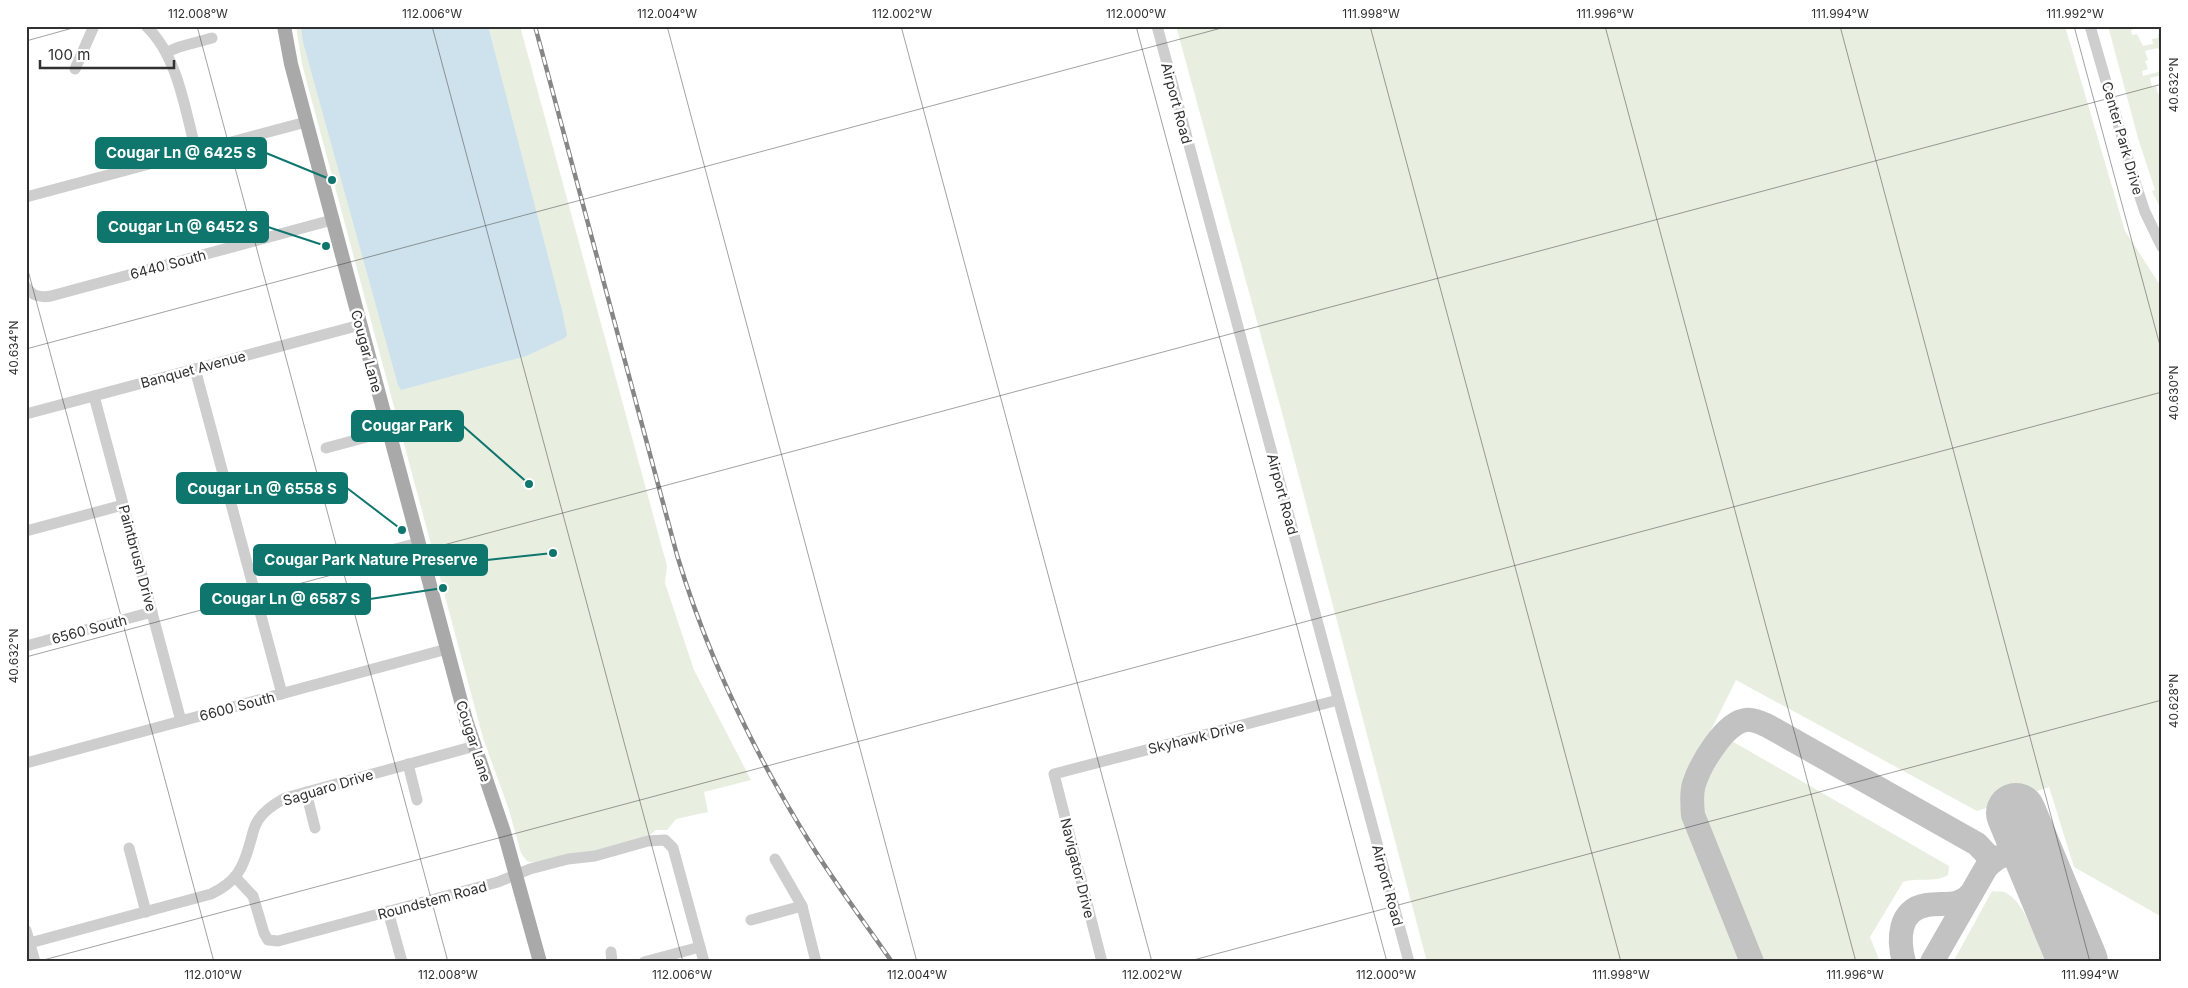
<svg xmlns="http://www.w3.org/2000/svg" width="2188" height="988" font-family="Inter,sans-serif">
<style>
.green{fill:#e8eee0}
.water{fill:#cde2ed}
.lines{fill:none;stroke-linecap:round;stroke-linejoin:round}
.taxiway{stroke:#c2c2c2;stroke-width:24}
.runway{stroke:#c2c2c2;stroke-width:60}
.minor{stroke:#cecece;stroke-width:11}
.major{stroke:#a9a9a9;stroke-width:14}
.rail-casing{stroke:#868686;stroke-width:4.5}
.rail{stroke:#fff;stroke-width:2.5;stroke-dasharray:8;stroke-linecap:butt}
.ticks{fill:none;stroke:#313131;stroke-width:1;stroke-opacity:0.45}
.labels{text-anchor:middle;dominant-baseline:central;stroke-width:5;stroke-linejoin:round;paint-order:stroke}
.street-label{font-size:14px;fill:#313131;stroke:#fff}
.leader{fill:none;stroke:#0f766e;stroke-width:2}
.callout-dot{fill:#0f766e;stroke:#fff;stroke-width:2}
.callout{fill:#0f766e;stroke:#0f766e;stroke-width:2}
.callout-label{font-size:15px;text-anchor:middle;font-weight:bold;fill:#fff}
.neatline{fill:none;stroke:#313131;stroke-width:2}
.ticks-label{font-size:12px;text-anchor:middle;fill:#313131}
</style>
<rect width="100%" height="100%" fill="#fff"/>
<g class="green">
<polygon points="296,26 520,26 667,566 665,583 694,670 751,780 704,792 708,812 676,819 667,830 656,830 647,837 595,851 567,854 534,863 527,861 521,853 509,810 483,738 302,64"/>
<polygon points="1176,26 2065,26 2125,231 2162,288 2162,917 2074,867 2049,787 1977,811 1736,680 1681,790 1680,804 1683,820 1742,962 1427,962 1281,409"/>
<polygon points="2108,26 2143,26 2131,30 2132,35 2137,34 2143,46 2153,44 2152,39 2158,38 2158,34 2162,33 2162,51 2157,48 2145,51 2148,60 2145,61 2148,69 2142,71 2143,76 2162,71 2162,75 2150,78 2152,87 2156,86 2158,94 2162,93 2162,212 2152,191 2155,190 2138,138"/>
<path d="M1730 740 1949 866 1948 875C1935 883 1918 877 1903 882L1870 937 1880 962H1764L1702 810 1700 798 1703 787Z"/>
<path d="M1992 891C1995 892 2000 891 2004 892 2025 900 2037 943 2045 962H1953Z"/>
</g>
<polygon class="water" points="301,26 488,26 562,310 567,335 565,338 526,356 401,390 398,385 303,42"/>
<g class="lines">
<g class="taxiway">
<path d="M1752 962 1693 815C1692 805 1691 794 1694 784 1700 765 1725 722 1746 720 1754 719 1761 723 1768 726L1977 844 1993 861"/>
<path d="M1904 962C1898 940 1898 909 1927 905 1943 902 1958 908 1971 894"/>
<path d="M1932 962 1986 868C2005 847 2023 851 2040 871"/>
</g>
<polyline class="runway" points="2016,813 2078,962"/>
<g class="minor">
<path d="M146 26C178 56 185 110 196 151"/>
<polyline points="1157,26 1409,962"/>
<polyline points="2090,26 2134,179 2145,212 2162,247"/>
<polyline points="167,52 179,47 212,38"/>
<polyline points="75,69 94,26"/>
<polyline points="26,197 306,122"/>
<path d="M26 287C32 296 40 298 51 296L332 220"/>
<polyline points="195,369 282,694"/>
<polyline points="94,396 181,721"/>
<polyline points="26,414 360,325"/>
<polyline points="326,448 389,431"/>
<polyline points="26,531 123,505"/>
<polyline points="357,559 418,543"/>
<polyline points="26,646 152,612"/>
<polyline points="26,763 447,649"/>
<polyline points="408,764 417,800"/>
<polyline points="306,792 315,828"/>
<polyline points="129,848 146,912"/>
<polyline points="775,859 802,906 816,962"/>
<polyline points="236,878 253,896 264,933 268,940 278,941 498,882 530,869 568,859 595,856 648,841 665,840 673,848 704,962"/>
<polyline points="388,911 402,962"/>
<polyline points="751,920 802,906"/>
<polyline points="26,930 35,962"/>
<path d="M26 944 211 894C236 882 243 869 250 843 252 837 253 830 256 824 262 812 273 805 285 798L475 746"/>
<polyline points="611,952 612,962"/>
<polyline points="644,962 700,947"/>
<polyline points="1102,962 1054,774 1338,700"/>
</g>
<polyline class="major" points="284,26 291,64 466,720 504,832 540,962"/>
<g class="rail-casing">
<path id="rail" d="M535 26 677 555C708 658 755 755 812 846 837 886 865 923 892 962"/>
</g>
<use href="#rail" class="rail"/>
</g>
<path class="ticks" d="M197 26 448 962M432 26 683 962M667 26 917 962M901 26 1152 962M1136 26 1387 962M1370 26 1621 962M1605 26 1856 962M1840 26 2090 962M2074 26 2162 353M26 41 80 26M26 263 214 962M26 349 1229 26M26 657 2162 84M36 962 2162 392M1186 962 2162 700"/>
<g class="labels">
<g class="street-label">
<text transform="translate(1177 103) rotate(75)">Airport Road</text>
<text transform="translate(2123 138) rotate(74)">Center Park Drive</text>
<text transform="translate(168 264) rotate(-15)">6440 South</text>
<text transform="translate(367 351) rotate(75)">Cougar Lane</text>
<text transform="translate(193 369) rotate(-15)">Banquet Avenue</text>
<text transform="translate(1283 494) rotate(75)">Airport Road</text>
<text transform="translate(138 558) rotate(75)">Paintbrush Drive</text>
<text transform="translate(89 629) rotate(-15)">6560 South</text>
<text transform="translate(237 706) rotate(-15)">6600 South</text>
<text transform="translate(1196 737) rotate(-14)">Skyhawk Drive</text>
<text transform="translate(474 741) rotate(72)">Cougar Lane</text>
<text transform="translate(328 787) rotate(-17)">Saguaro Drive</text>
<text transform="translate(1078 868) rotate(76)">Navigator Drive</text>
<text transform="translate(1388 885) rotate(75)">Airport Road</text>
<text transform="translate(432 900) rotate(-15)">Roundstem Road</text>
</g>
</g>
<path class="leader" d="M332 180L266 153M326 246L268 227M529 484L463 426M402 530L347 488M553 553L487 560M443 588L370 599"/>
<g class="callout-dot">
<circle cx="332" cy="180" r="5"/>
<circle cx="326" cy="246" r="5"/>
<circle cx="529" cy="484" r="5"/>
<circle cx="402" cy="530" r="5"/>
<circle cx="553" cy="553" r="5"/>
<circle cx="443" cy="588" r="5"/>
</g>
<g class="callout">
<rect x="96" y="138" width="170" height="30" rx="5"/>
<rect x="98" y="212" width="170" height="30" rx="5"/>
<rect x="352" y="411" width="111" height="30" rx="5"/>
<rect x="177" y="473" width="170" height="30" rx="5"/>
<rect x="254" y="545" width="233" height="30" rx="5"/>
<rect x="201" y="584" width="169" height="30" rx="5"/>
</g>
<g class="callout-label">
<text x="181" y="158">Cougar Ln @ 6425 S</text>
<text x="183" y="232">Cougar Ln @ 6452 S</text>
<text x="407" y="431">Cougar Park</text>
<text x="262" y="494">Cougar Ln @ 6558 S</text>
<text x="371" y="565">Cougar Park Nature Preserve</text>
<text x="286" y="604">Cougar Ln @ 6587 S</text>
</g>
<rect width="2188" height="988" fill="none" stroke="#ffffff" stroke-width="55"/>
<path d="M40 60v8h134v-8" fill="none" stroke="#313131" stroke-width="2.5"/>
<text x="48" y="60" font-size="15" fill="#313131" stroke="#ffffff" stroke-width="4" paint-order="stroke">100 m</text>
<rect x="28" y="28" width="2132" height="932" class="neatline"/>
<g class="ticks-label">
<text x="198" y="18">112.008°W</text>
<text x="432" y="18">112.006°W</text>
<text x="667" y="18">112.004°W</text>
<text x="902" y="18">112.002°W</text>
<text x="1136" y="18">112.000°W</text>
<text x="1371" y="18">111.998°W</text>
<text x="1605" y="18">111.996°W</text>
<text x="1840" y="18">111.994°W</text>
<text x="2075" y="18">111.992°W</text>
<text transform="translate(2174 85) rotate(-90)" y="4">40.632°N</text>
<text transform="translate(14 348) rotate(-90)" y="4">40.634°N</text>
<text transform="translate(2174 393) rotate(-90)" y="4">40.630°N</text>
<text transform="translate(14 656) rotate(-90)" y="4">40.632°N</text>
<text transform="translate(2174 701) rotate(-90)" y="4">40.628°N</text>
<text x="213" y="979">112.010°W</text>
<text x="448" y="979">112.008°W</text>
<text x="682" y="979">112.006°W</text>
<text x="917" y="979">112.004°W</text>
<text x="1152" y="979">112.002°W</text>
<text x="1386" y="979">112.000°W</text>
<text x="1621" y="979">111.998°W</text>
<text x="1855" y="979">111.996°W</text>
<text x="2090" y="979">111.994°W</text>
</g>
</svg>
